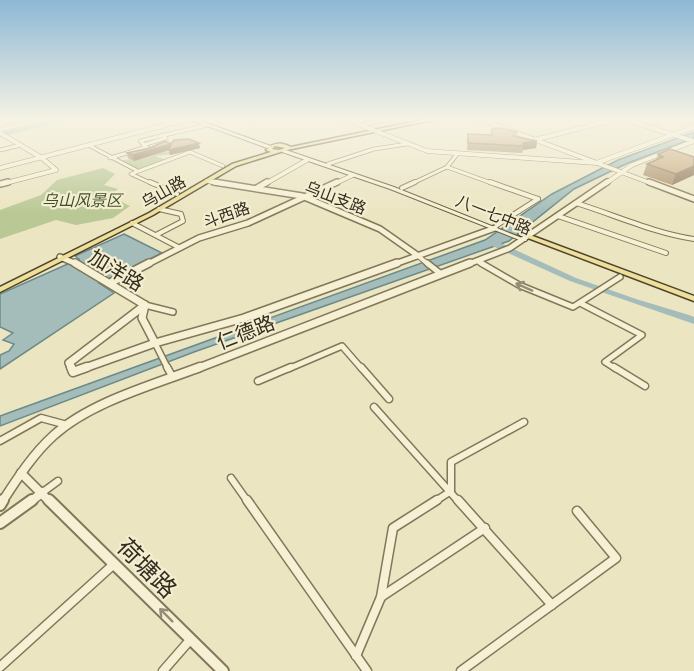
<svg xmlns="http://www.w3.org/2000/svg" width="694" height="671" font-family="'Playfair Display','Noto Sans SC',serif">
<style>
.green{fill:#bac896}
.water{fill:#a4bdba;stroke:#6c8b88;stroke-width:1.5}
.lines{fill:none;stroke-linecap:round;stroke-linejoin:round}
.canal{stroke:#a4bdba;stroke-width:4}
.river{fill:#a4bdba;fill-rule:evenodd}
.minor-far4-casing{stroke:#83775a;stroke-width:4.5}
.minor-far3-casing{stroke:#83775a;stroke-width:6}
.minor-far2-casing{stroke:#83775a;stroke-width:8}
.minor-far1-casing{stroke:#83775a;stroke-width:9}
.minor-casing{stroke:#83775a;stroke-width:11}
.tertiary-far4-casing{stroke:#83775a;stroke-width:5}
.tertiary-far3-casing{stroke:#83775a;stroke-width:8}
.tertiary-far2-casing{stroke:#83775a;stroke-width:10}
.tertiary-far1-casing{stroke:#83775a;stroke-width:11}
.tertiary-casing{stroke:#83775a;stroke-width:14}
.secondary-casing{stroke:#65583d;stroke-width:2}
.primary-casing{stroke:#51442e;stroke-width:3}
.minor-far4{stroke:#f6f1d4;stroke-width:3}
.minor-far3{stroke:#f6f1d4;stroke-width:4}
.minor-far2{stroke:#f6f1d4;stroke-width:5}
.minor-far1{stroke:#f6f1d4;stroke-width:6}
.minor{stroke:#f6f1d4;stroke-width:8}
.tertiary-far4{stroke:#f6f1d4;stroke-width:4}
.tertiary-far3{stroke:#f6f1d4;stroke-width:5}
.tertiary-far2{stroke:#f6f1d4;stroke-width:7}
.tertiary-far1{stroke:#f6f1d4;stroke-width:8}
.tertiary{stroke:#f6f1d4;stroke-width:10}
.secondary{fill:#f6f1d4;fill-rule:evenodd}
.primary{fill:#ece09b;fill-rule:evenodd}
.wall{fill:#ab8f69}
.shaded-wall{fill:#8b7455}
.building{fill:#c7a67a;stroke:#8b7455;stroke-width:1.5}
.oneway{stroke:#958e78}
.labels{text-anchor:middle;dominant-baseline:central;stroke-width:4.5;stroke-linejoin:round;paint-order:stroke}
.far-street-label{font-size:16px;fill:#342c1d;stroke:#f3eed1}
.far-park-label{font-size:16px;font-style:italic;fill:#3e4f25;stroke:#f3eed1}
.street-label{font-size:20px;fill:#342c1d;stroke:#f3eed1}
.near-street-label{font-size:24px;fill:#342c1d;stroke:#f3eed1}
</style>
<rect width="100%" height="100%" fill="#ebe5c2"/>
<g class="green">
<polygon points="179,141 160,148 173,154 155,156 167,160 136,170 117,161 152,156 161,146"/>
<polygon points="103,168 115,174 104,185 118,189 110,196 130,206 113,218 76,225 56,220 0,239 0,210 41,195 57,180"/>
</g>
<g class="water">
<polygon points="694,132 694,138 628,163 574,189 509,241 194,352 0,426 0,416 11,412 485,240 552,194 618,160"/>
<polygon points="124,234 162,253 99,283 114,293 0,369 0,355 9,351 14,344 3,340 13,333 0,327 0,294 79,259 75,256"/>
</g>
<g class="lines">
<polyline class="canal" points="0,135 64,119"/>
<polygon class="river" points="488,240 494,240 576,278 636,299 689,315 694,317 694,324 570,281 488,244"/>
<g class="minor-far4-casing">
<g id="minor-far4">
<polyline points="365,124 390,119"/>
<polyline points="143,145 166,138 162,135"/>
<polyline points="90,146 136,170"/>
<polyline points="0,150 21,145"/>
<polyline points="148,151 150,150 140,141 207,125"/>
<polyline points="130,155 127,153 146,147"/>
<polyline points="110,158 127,153"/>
<polyline points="328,164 374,149 407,144"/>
<polyline points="447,167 494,184"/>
<polyline points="153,184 131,174 190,152 223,166"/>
<polyline points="411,184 447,167 458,153"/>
</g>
</g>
<g class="minor-far3-casing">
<g id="minor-far3">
<polyline points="150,182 177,194"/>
<polyline points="490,182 538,199"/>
<polyline points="402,188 415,182"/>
<path d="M576 203C615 215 654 233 694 239"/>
<polyline points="558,216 666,253"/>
<polyline points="132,223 180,248"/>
<polyline points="497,225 538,199"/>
<polyline points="156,235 183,221 181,214 159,209"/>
<polyline points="417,255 429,265"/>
<polyline points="477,261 484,265"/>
</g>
</g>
<g class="minor-far2-casing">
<g id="minor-far2">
<polyline points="427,263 441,274"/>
<polyline points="481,263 519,285 573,307 620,277"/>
<polyline points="582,304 642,335 605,362 616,369"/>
<polyline points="145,305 173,312"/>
<polyline points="155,343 168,369"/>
<polyline points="288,369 342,346 362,369"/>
</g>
</g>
<g class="minor-far1-casing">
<g id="minor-far1">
<polyline points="167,367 172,376"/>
<polyline points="361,367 389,399"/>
<polyline points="614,367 645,386"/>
<polyline points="258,381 291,367"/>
<polyline points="374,407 459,502"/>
<polyline points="0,441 41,418 67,425"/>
<polyline points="231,478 248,502"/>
<polyline points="43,492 58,481"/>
<polyline points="434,502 451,491 451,462 524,422"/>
</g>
</g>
<g class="minor-casing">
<g id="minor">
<polyline points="247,500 367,671"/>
<polyline points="458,500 552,605"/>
<polyline points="381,597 485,528"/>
<polyline points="356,656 381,597 393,528 437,500"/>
<polyline points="0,667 114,564"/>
<polyline points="163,671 190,640"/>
<polyline points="461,671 616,558 577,511"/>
</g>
</g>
<g class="tertiary-far4-casing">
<g id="tertiary-far4">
<polyline points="345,119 427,151 596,163 694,127"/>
<polyline points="480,119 653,184"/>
<polyline points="624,119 693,141"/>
<polyline points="0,130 42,119"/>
<polyline points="0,133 42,158 56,170 2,184"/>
<polyline points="534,140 616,119"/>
<polyline points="0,168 189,119"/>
<polyline points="207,181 224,184"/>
<polyline points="265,184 307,160"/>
<polyline points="334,184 353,175"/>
<polyline points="605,184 632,165 694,141"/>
</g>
</g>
<g class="tertiary-far3-casing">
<g id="tertiary-far3">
<polyline points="214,182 302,196 380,229 417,255"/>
<polyline points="649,182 694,199"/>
<polyline points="0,184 8,182"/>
<polyline points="257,188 267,182"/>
<polyline points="60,257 79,265"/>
<polyline points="146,265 199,238 248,223 337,182"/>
<polyline points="392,265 495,228"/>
<polyline points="466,265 510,248 607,182"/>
</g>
</g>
<g class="tertiary-far2-casing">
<g id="tertiary-far2">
<polyline points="75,263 145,305 142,318 155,343"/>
<polyline points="110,283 149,263"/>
<polyline points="72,369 69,363 145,305"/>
<polyline points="82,369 155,343 244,318 397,263"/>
<polyline points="196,369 470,263"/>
</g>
</g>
<g class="tertiary-far1-casing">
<g id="tertiary-far1">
<polyline points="71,367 73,372 87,367"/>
<polyline points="21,473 50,502"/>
<path d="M2 502C17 479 33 454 53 436 90 402 153 385 200 367"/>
<polyline points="30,502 43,492"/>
</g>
</g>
<g class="tertiary-casing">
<g id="tertiary">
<polyline points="49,500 223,671"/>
<polyline points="0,505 3,500"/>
<polyline points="0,523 32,500"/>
</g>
</g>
<g class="secondary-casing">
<g id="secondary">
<polygon points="195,119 271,146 271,147 267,148 188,119"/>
<polygon points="282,150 286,150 394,187 527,240 526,241 522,241 390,189 282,152"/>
</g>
</g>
<g class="primary-casing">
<g id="primary">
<path d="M427 119H437L287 150 236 166 153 215 0 292V287L149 213 232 164 271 152 266 150C274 142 281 142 291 147ZM275 146 285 148 279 150 272 149Z"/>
<polygon points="522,232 694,296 694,301 520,235 519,234"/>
</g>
</g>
<use href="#minor-far4" class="minor-far4"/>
<use href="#minor-far3" class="minor-far3"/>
<use href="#minor-far2" class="minor-far2"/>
<use href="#minor-far1" class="minor-far1"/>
<use href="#minor" class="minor"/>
<use href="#tertiary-far4" class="tertiary-far4"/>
<use href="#tertiary-far3" class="tertiary-far3"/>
<use href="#tertiary-far2" class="tertiary-far2"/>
<use href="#tertiary-far1" class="tertiary-far1"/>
<use href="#tertiary" class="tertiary"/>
<use href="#secondary" class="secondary"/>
<use href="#primary" class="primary"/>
</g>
<g class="wall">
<polygon points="492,129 516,136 537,141 536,148 523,150 522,153 467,150 468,134 491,135"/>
<polygon points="171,144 200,148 170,155 169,150 134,161 128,158 127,153"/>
<polygon points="658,154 694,157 694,175 672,185 643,175 647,164 656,160"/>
</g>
<g class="shaded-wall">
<polygon points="537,141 536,148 523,150 523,143"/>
<polygon points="199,143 200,148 170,155 169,150 134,161 133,155 171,144"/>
<polygon points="694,166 694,175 672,185 676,174"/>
</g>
<g class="building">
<polygon points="501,128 517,132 513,136 537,141 523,143 523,146 468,143 468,134 492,135 492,129"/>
<polygon points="189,139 199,143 169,150 171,144 133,155 127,153 150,148 165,141 171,144 174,140"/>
<polygon points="670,149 694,157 694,166 676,174 647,164 663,157 658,154"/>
</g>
<defs><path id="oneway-shaft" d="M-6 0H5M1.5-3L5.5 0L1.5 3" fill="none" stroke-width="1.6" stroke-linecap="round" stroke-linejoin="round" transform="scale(1.5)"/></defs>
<g class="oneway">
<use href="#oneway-shaft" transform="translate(524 287) rotate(-156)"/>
<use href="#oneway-shaft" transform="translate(166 615) rotate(-135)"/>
</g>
<linearGradient id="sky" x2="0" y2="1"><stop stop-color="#8db8d6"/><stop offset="0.56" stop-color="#f6f3e4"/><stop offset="1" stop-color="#f6f3e4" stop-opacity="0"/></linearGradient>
<rect width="694" height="213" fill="url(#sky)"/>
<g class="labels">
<g class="far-street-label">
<text transform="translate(163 191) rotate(-30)">乌山路</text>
<text transform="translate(336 197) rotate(21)">乌山支路</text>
<text transform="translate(226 214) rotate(-19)">斗西路</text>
<text transform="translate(494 214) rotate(22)">八一七中路</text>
</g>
<g class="far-park-label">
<text x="82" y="199">乌山风景区</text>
</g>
<g class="street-label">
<text transform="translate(117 269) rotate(31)">加洋路</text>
<text transform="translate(245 331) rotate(-21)">仁德路</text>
</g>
<g class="near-street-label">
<text transform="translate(148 567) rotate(45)">荷塘路</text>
</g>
</g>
</svg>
